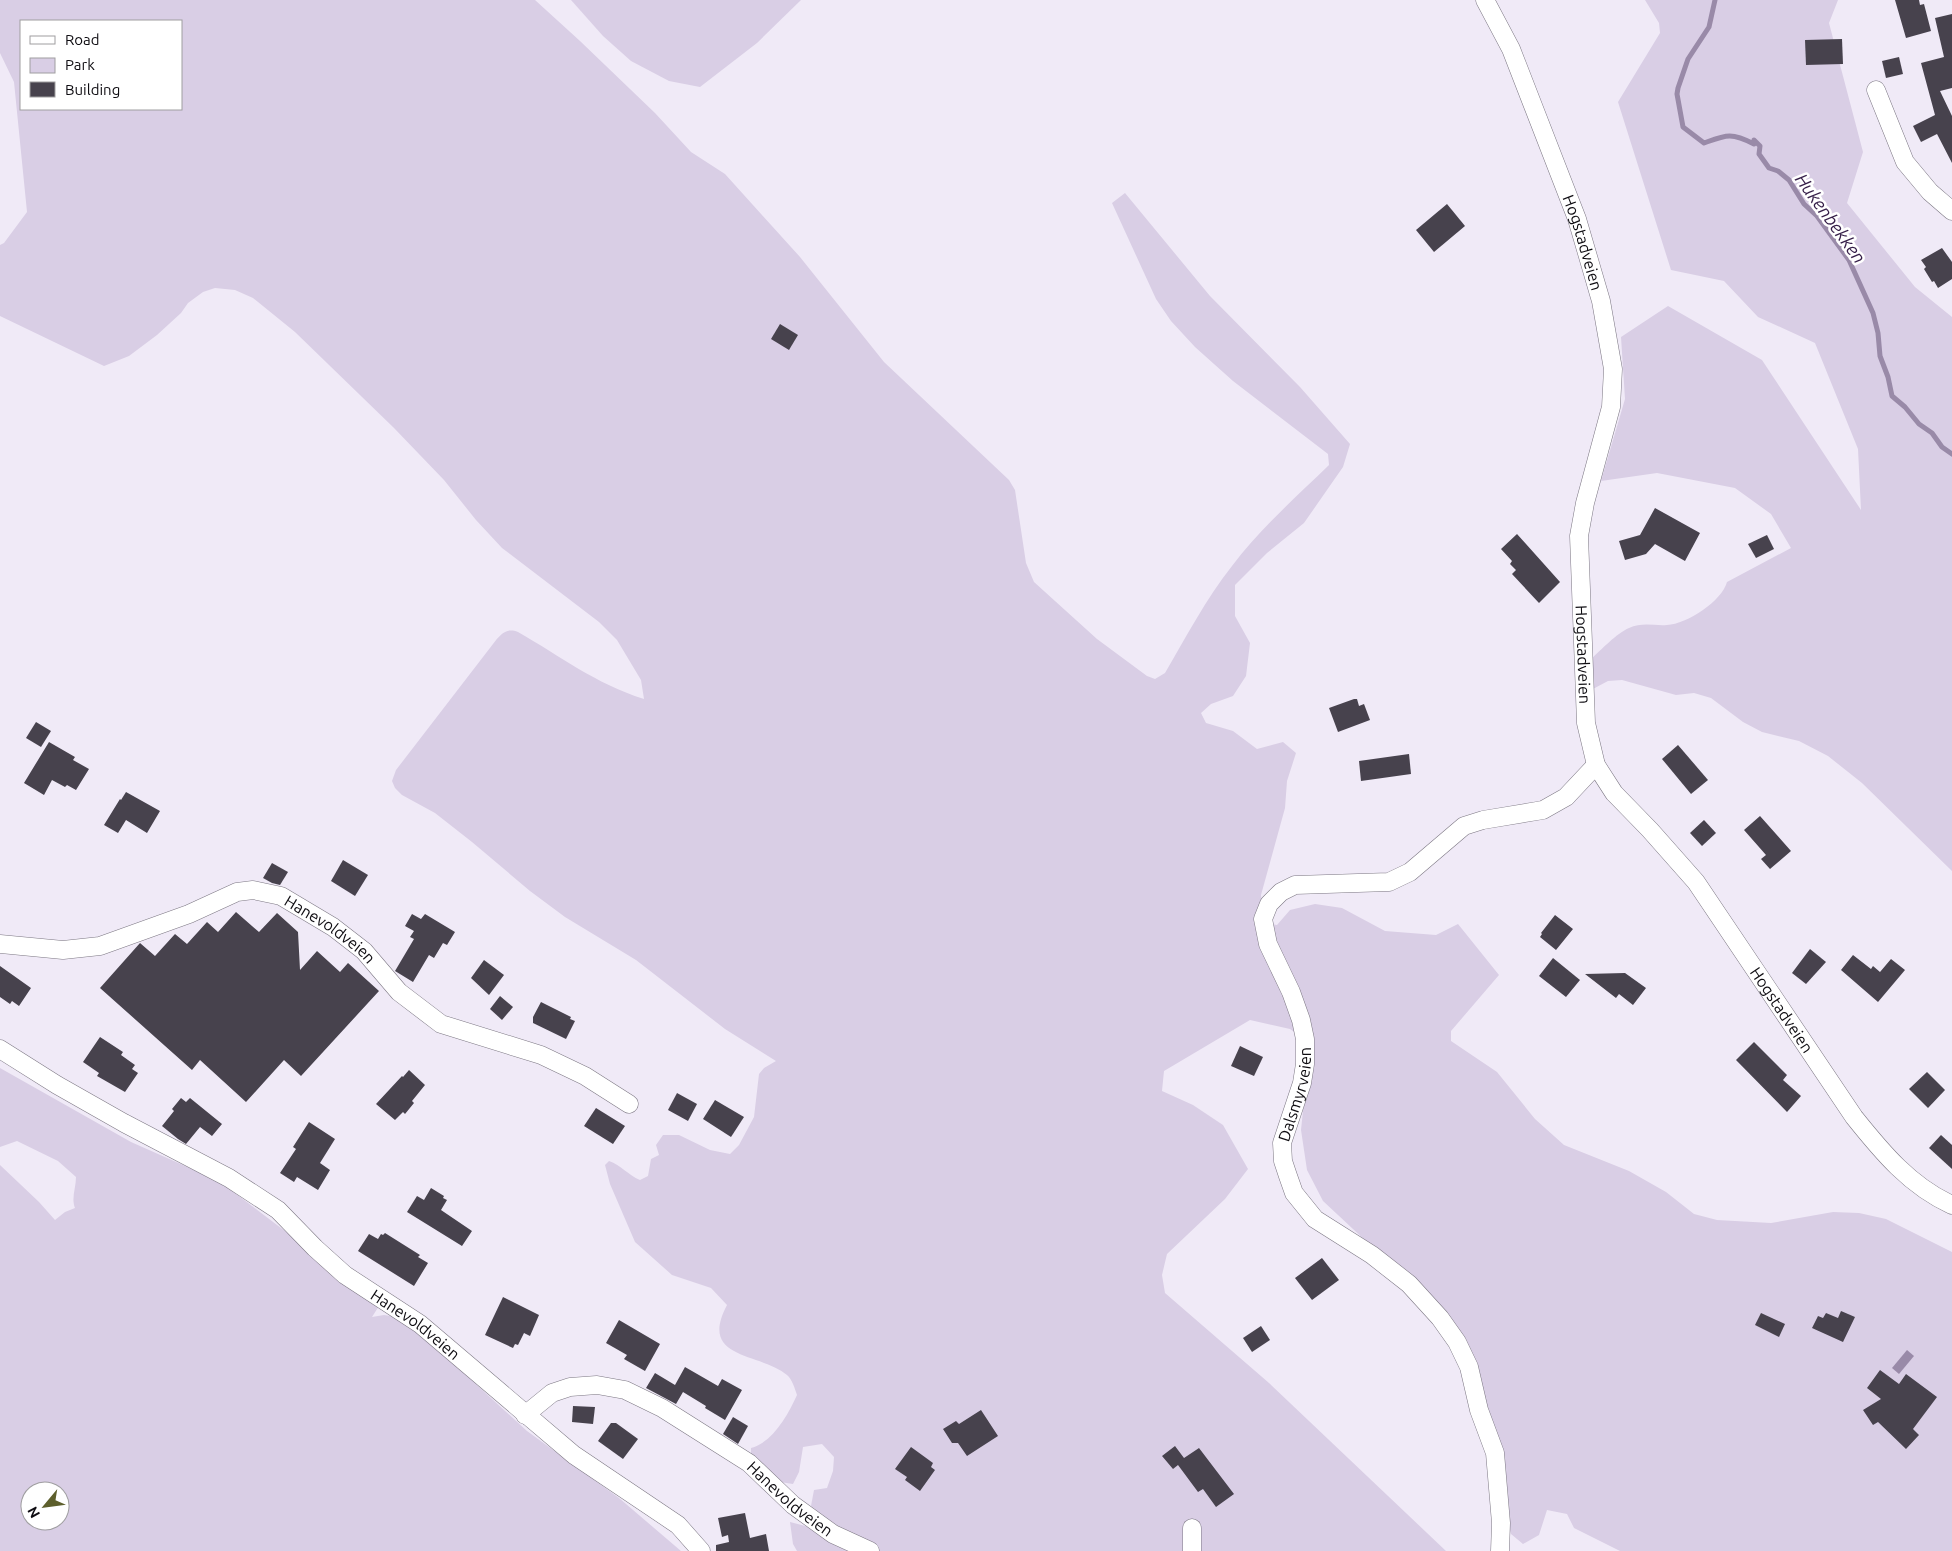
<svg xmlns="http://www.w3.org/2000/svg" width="1952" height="1551" font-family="Ubuntu,sans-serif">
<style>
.green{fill:#d9cee5;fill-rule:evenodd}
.water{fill:#998aa8}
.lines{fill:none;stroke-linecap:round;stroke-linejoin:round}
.stream{stroke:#998aa8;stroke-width:5}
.building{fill:#47424d}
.street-casing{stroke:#7c7783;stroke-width:19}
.street{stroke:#fff;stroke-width:18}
.labels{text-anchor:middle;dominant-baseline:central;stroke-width:5;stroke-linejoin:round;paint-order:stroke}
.street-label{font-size:16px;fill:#0e0c11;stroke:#fff}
.water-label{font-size:18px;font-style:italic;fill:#351e48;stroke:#fff}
</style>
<rect width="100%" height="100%" fill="#f0eaf7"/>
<g class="green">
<path d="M0 0H535L580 41 655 113 691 152 725 174 800 257 884 362 1009 480 1015 490 1026 563 1034 582 1097 639 1147 676 1155 679 1165 673C1186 637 1206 599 1232 566 1260 529 1296 497 1329 465L1328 454 1233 381 1195 347 1171 321 1156 299 1112 203 1125 193 1210 296 1300 387 1350 444 1343 467 1304 523 1267 553 1235 585V616L1250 643 1246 676 1233 696 1211 704 1201 713 1206 723 1233 731 1257 749 1283 742 1296 753 1287 781 1285 808 1261 895 1263 923 1277 925 1290 910 1315 904 1342 908 1385 931 1436 935 1458 924 1499 975 1451 1031V1041L1497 1072 1535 1119 1564 1145 1629 1171 1666 1192 1694 1214 1717 1220 1771 1223 1833 1212 1859 1213 1886 1219 1952 1252V1551H1620L1574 1528 1567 1514 1547 1510 1539 1535 1523 1544 1511 1534 1473 1381 1459 1344 1383 1257 1323 1201 1307 1170 1301 1130 1310 1043 1290 1029 1250 1020 1164 1071 1162 1091 1193 1105 1223 1125 1248 1169 1225 1199 1167 1254 1162 1275 1165 1293 1269 1383 1446 1551H797L793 1544 790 1522 813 1528 829 1521 811 1506 814 1490 827 1488 833 1471 834 1457 822 1444 803 1447 799 1472 793 1484 780 1482 751 1456V1448C773 1442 788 1415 797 1395 795 1389 792 1379 787 1375 759 1352 698 1360 727 1305L711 1288 672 1275 635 1242 610 1184 605 1165 609 1161C621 1165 628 1175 640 1180L648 1176 651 1159 659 1155 656 1145 663 1135H679L710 1150 730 1154 739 1145 754 1117 759 1074 764 1068 776 1061 725 1029 636 960 565 917 530 891 472 842 435 813 402 795 395 788 392 781 396 770 493 644C500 635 506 627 518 632 562 657 594 683 644 699L641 680 617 640 599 622 502 548 476 520 444 480 394 428 295 332 253 298 235 290 215 288 203 292 188 303 181 313 157 335 129 356 104 366 0 316V245L4 243 27 212 14 82 0 53ZM21 21H181V109H21Z"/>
<polygon points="571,0 801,0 757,43 700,87 669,81 631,61 603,36"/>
<path d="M1645 0H1838L1829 23 1863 152 1847 203 1915 287 1952 317V871L1862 783 1828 756 1799 741 1762 732 1743 722 1711 698 1694 693 1676 695 1622 680 1608 681 1591 690 1590 660C1601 650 1617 633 1629 628 1642 622 1654 626 1667 625 1687 624 1722 601 1727 582L1791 548 1771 514 1735 488 1657 473 1601 481 1625 399 1621 337 1668 306 1762 360 1861 510 1858 449 1815 343 1758 317 1724 281 1671 270 1618 102 1660 33 1659 23Z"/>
<path d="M0 1068 131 1142 219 1181 306 1247 379 1306 372 1317 384 1315 404 1318 527 1431 619 1498 681 1551H0V1165L39 1202 55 1220 65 1212 75 1208C71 1198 76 1188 76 1177L58 1161 17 1141 0 1147ZM30 1491H60V1521H30Z"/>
</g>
<polygon class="water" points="1907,1350 1914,1356 1899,1374 1892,1368"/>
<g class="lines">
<path class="stream" d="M1715 0 1709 27 1688 59 1678 88 1677 94 1683 127 1704 143C1726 135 1731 132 1754 144V140L1760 146 1759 154 1769 168 1778 171 1789 180 1804 204 1817 216 1849 260 1873 313 1878 333 1880 356 1888 377 1892 396 1905 407 1919 424 1932 433 1942 447 1952 454"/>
</g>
<g class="building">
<polygon points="1895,0 1919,0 1920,5 1924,4 1931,31 1906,38"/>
<polygon points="1952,14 1952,88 1940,91 1952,116 1952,163 1937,134 1921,142 1913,126 1935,115 1921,63 1944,57 1935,18"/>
<polygon points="1842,39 1843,64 1806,65 1805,40"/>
<polygon points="1899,57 1903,74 1886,78 1882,61"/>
<polygon points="1447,204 1465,226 1434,252 1416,230"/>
<polygon points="1942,248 1952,262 1952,279 1938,288 1934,281 1932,282 1924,269 1926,267 1921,260"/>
<polygon points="780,324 798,335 789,350 771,339"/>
<polygon points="1655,508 1700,533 1685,561 1655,544 1646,554 1625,560 1619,541 1640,535"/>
<polygon points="1517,534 1560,582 1539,603 1512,574 1516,570 1510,564 1512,561 1501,549"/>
<polygon points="1767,535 1774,549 1756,558 1748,544"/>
<polygon points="1354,699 1357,699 1359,706 1364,704 1370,720 1338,732 1329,708"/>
<polygon points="36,722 51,731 41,747 26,738"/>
<polygon points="49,742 75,757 73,760 89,769 76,790 67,785 65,787 52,780 44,795 24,783"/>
<polygon points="1678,745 1708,780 1691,794 1662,759"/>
<polygon points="1409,754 1411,774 1361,781 1359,761"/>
<polygon points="126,792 160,811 147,833 126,820 118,833 104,825 120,799 121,800"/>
<polygon points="1760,816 1791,851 1770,869 1761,859 1766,855 1744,830"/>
<polygon points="1704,820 1716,833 1702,846 1690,833"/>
<polygon points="343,860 368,875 355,896 331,881"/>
<polygon points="272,863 288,872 280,885 272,883 263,878"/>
<polygon points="236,912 259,932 277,913 298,932 300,970 317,951 340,972 348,963 379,991 301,1076 284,1060 246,1102 200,1060 192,1070 100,988 140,943 155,956 175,934 187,944 207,922 218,932"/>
<polygon points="412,914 421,919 425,914 455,932 447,945 443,943 434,958 429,955 413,982 395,971 414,939 410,937 414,931 405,926"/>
<polygon points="1555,915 1573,929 1556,950 1540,937 1542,934 1541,933"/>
<polygon points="1810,949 1826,962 1806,984 1792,973"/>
<polygon points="1853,955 1871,969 1873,966 1880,972 1891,959 1905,970 1878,1002 1841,970"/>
<polygon points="1553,958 1580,980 1566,997 1539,976"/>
<polygon points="484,960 504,975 489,995 471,978"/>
<polygon points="0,966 31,988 19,1006 12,1001 10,1004 0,997"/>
<polygon points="1625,973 1646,988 1633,1005 1619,994 1616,998 1585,974"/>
<polygon points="500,996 513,1007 502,1020 490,1009"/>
<polygon points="541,1002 571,1017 570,1019 575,1021 566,1039 533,1023 533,1017"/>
<polygon points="100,1037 123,1052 121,1055 135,1065 132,1069 138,1073 125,1092 97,1076 99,1073 83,1062"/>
<polygon points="1754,1042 1787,1075 1783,1080 1801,1096 1787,1112 1736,1060"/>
<polygon points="1240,1046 1263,1057 1254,1076 1231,1066"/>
<polygon points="409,1070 425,1085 412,1101 414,1103 405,1114 403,1112 395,1120 376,1104 402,1076 403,1077"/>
<polygon points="1927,1072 1945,1090 1928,1108 1909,1089"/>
<polygon points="677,1093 697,1104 688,1121 668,1110"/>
<polygon points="181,1098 186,1102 190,1098 222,1124 212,1136 200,1127 186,1144 178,1139 162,1126 174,1111 172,1109"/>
<polygon points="715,1100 744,1117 731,1137 703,1119"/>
<polygon points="596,1108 625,1126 613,1144 584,1126"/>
<polygon points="309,1122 335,1139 320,1163 330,1170 318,1190 297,1177 294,1182 280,1173 296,1149 293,1147"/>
<polygon points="1941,1135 1952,1145 1952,1169 1929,1148"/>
<polygon points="431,1188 444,1196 443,1198 447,1200 441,1210 472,1231 462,1246 407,1212 417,1196 424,1200"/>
<polygon points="385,1233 420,1255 418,1257 428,1263 414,1286 358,1251 369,1234 378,1239 381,1234 383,1235"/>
<polygon points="1322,1258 1339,1280 1312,1300 1295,1278"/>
<polygon points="503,1297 539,1315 530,1336 524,1333 518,1345 515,1344 513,1348 485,1335"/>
<polygon points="1841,1311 1855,1317 1843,1342 1812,1328 1818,1316 1823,1318 1826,1313 1838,1318"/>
<polygon points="1761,1313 1785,1324 1779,1337 1755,1325"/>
<polygon points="619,1320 660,1344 645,1371 624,1359 627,1355 606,1343"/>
<polygon points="1261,1326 1270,1340 1252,1352 1243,1338"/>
<polygon points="685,1367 718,1386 722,1379 742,1390 725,1420 705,1408 706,1406 683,1392 676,1404 646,1388 655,1373 675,1385"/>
<polygon points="1880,1370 1899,1384 1906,1374 1937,1397 1913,1429 1919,1435 1906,1449 1878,1422 1873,1425 1863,1410 1881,1399 1867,1388"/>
<polygon points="573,1406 595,1407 593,1424 572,1422"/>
<polygon points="981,1410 998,1436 967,1456 958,1443 952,1443 943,1429 956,1421 959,1424"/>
<polygon points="733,1417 748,1426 738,1444 723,1434"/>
<polygon points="611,1423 616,1423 638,1439 623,1459 598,1441"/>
<polygon points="1175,1446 1184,1458 1199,1448 1234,1494 1216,1507 1203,1489 1198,1492 1178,1465 1173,1469 1162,1456"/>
<polygon points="911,1447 933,1463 931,1467 935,1470 920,1491 905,1480 907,1477 895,1469"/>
<polygon points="745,1513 750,1538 766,1534 769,1551 716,1551 716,1545 729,1542 728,1535 722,1537 718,1518"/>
</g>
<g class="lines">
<g class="street-casing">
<g id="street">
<path id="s1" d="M1485 0 1511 49 1577 219 1601 301 1613 369 1611 407 1585 503 1579 536 1586 723 1596 765 1614 793 1650 830 1696 882 1854 1117C1882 1152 1910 1186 1952 1205"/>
<polyline points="1876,90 1905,162 1930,192 1952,211"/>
<path id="s2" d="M0 944 63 950 100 946 189 914 237 892 253 890 281 896 333 927 364 951 399 992 441 1024 541 1055 585 1076 629 1104"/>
<path id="s3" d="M0 1049 57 1085 124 1123 229 1178 278 1210 315 1248 345 1275 420 1324 574 1455 678 1525 701 1551"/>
<path id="s4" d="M525 1415 552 1393 570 1387 597 1385 625 1390 662 1408 749 1463 793 1505 833 1534 870 1551"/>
<polyline points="1192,1551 1192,1528"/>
<path id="s5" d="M1500 1551 1501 1523 1495 1453 1479 1410 1469 1367 1457 1342 1440 1318 1409 1284 1372 1255 1315 1219 1294 1193 1288 1176 1283 1161 1282 1143 1302 1083 1305 1064V1039L1301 1020 1291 992 1268 944 1263 919 1269 904 1281 892 1295 885 1389 882 1410 872 1464 826 1483 820 1543 810 1566 797 1596 765"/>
</g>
</g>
<use href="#street" class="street"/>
</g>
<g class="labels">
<g class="street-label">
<text stroke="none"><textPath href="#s1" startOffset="262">Hogstadveien</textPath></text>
<text stroke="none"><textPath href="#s1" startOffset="682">Hogstadveien</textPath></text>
<text stroke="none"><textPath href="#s2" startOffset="352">Hanevoldveien</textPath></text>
<text stroke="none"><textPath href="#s1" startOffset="1102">Hogstadveien</textPath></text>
<text stroke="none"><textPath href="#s5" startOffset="542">Dalsmyrveien</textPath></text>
<text stroke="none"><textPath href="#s3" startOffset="501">Hanevoldveien</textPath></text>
<text stroke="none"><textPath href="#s4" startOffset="308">Hanevoldveien</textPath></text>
</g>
<g class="water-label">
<text transform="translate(1831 218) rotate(54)">Hukenbekken</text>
</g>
</g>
<rect x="20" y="20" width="162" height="90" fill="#ffffff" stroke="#9f9ea0"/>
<rect x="30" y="36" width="25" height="8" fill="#ffffff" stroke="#9f9ea0"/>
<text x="65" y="45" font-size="15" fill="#0e0c11">Road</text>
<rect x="30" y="58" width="25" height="15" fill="#d9cee5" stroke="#9f9ea0"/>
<text x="65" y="70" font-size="15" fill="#0e0c11">Park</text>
<rect x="30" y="82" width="25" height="15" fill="#47424d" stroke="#9f9ea0"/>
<text x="65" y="95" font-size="15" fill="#0e0c11">Building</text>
<g transform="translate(45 1506) rotate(241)"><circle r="24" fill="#ffffff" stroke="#9f9ea0"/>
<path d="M0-4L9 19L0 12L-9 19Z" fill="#5d5f2c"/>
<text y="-8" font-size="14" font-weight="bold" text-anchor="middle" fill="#0e0c11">N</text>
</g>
</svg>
